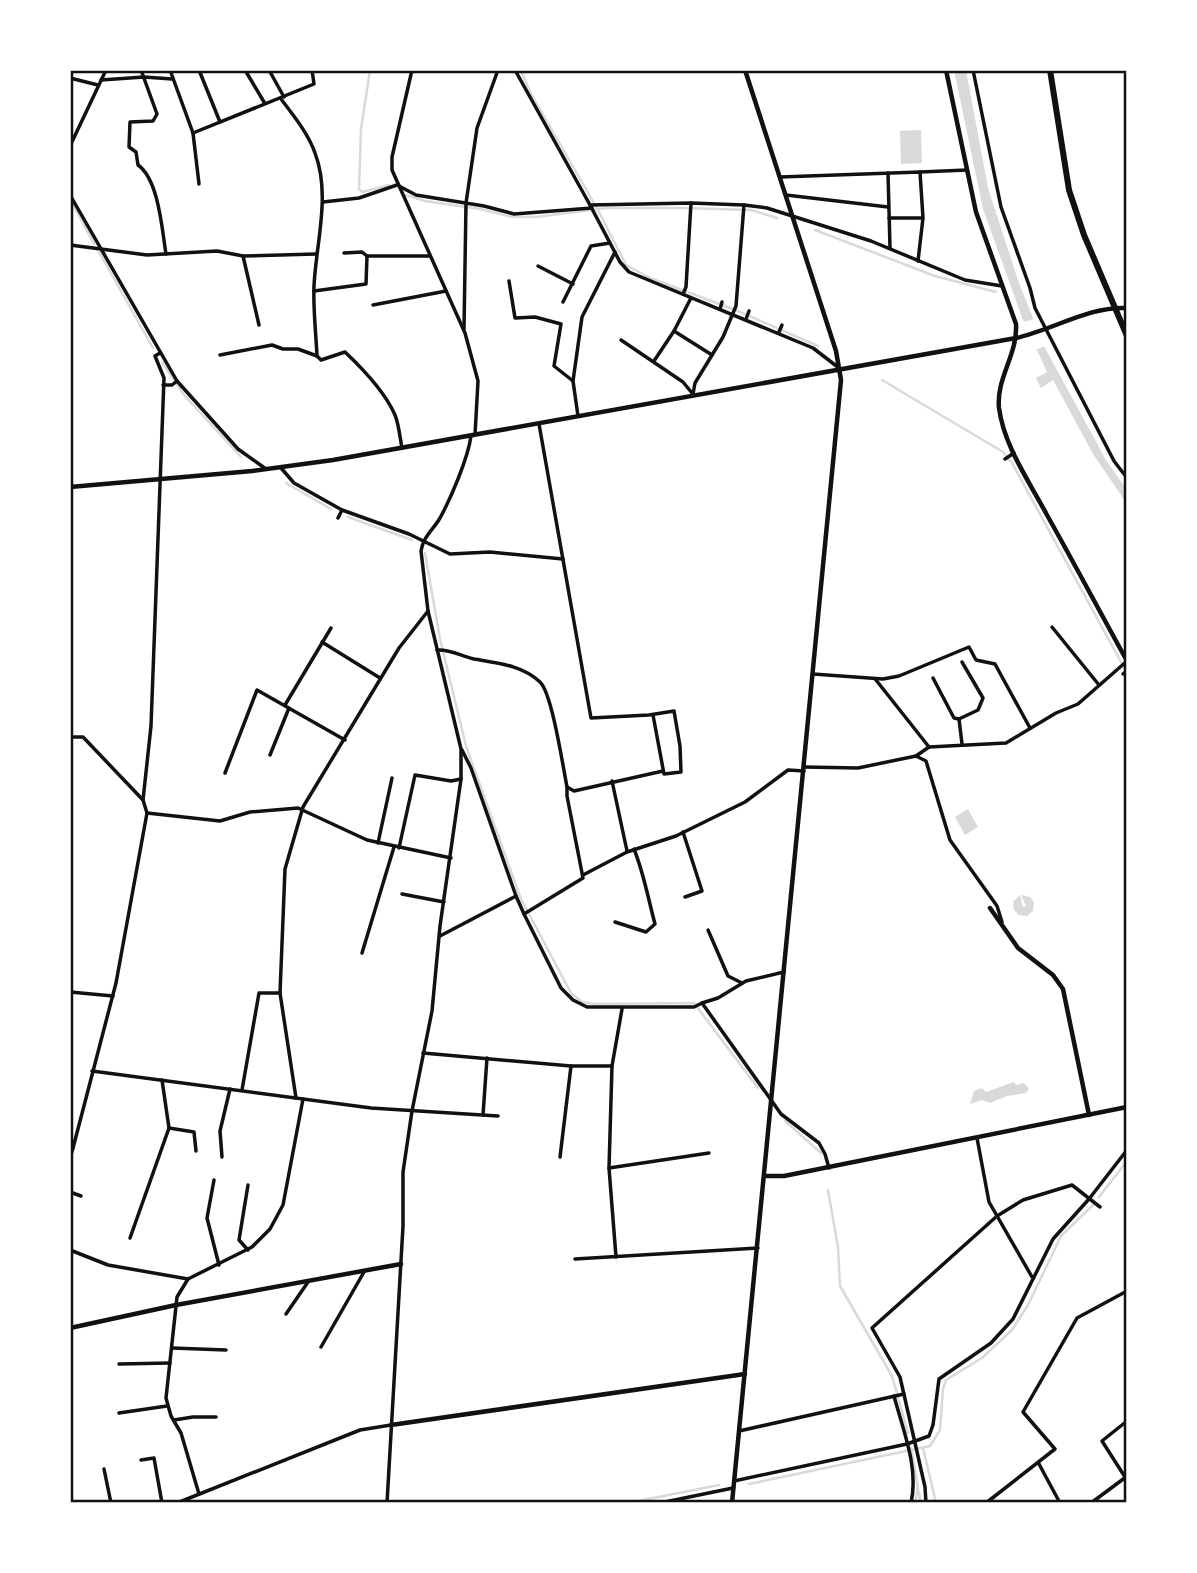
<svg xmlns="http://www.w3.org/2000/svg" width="1197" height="1573" font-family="'Golos Text',sans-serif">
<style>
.water{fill:#d9d9d9}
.pier{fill:#fff}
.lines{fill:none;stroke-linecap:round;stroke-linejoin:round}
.stream{stroke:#d9d9d9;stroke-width:2.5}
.minor{stroke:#111;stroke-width:3.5}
.tertiary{stroke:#111;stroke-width:4.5}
.primary{stroke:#111;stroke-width:6}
.neatline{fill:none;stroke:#111;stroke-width:2.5}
</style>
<rect width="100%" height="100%" fill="#fff"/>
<g class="water">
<polygon points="954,70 966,70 988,188 1019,283 1045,348 1106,460 1127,490 1127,504 1093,454 1053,380 1041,388 1036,378 1047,372 1023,320 983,209"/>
<polygon points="921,130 922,163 901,164 900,131"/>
<polygon points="968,809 978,827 965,835 955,817"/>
<polygon points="1020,895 1023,907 1026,906 1021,895 1030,897 1034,902 1033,911 1027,916 1019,915 1014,910 1013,902"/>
<polygon points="1014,1082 1016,1085 1024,1083 1029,1089 1026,1093 1007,1096 990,1103 982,1100 970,1104 974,1091 982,1088 986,1092"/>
</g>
<polygon class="pier" points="1035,319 1048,345 1035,350 1023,322"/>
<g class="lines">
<g class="stream">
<polyline points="370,70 361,129 359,189 362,192 389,185"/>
<polyline points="521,70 530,92 598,210 626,265 650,278 738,311 818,346"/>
<polyline points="406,195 425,201 480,209 512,217 536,217 607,208 684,208 751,210 777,218"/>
<polyline points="70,199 94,244"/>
<polyline points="815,230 935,276 996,292"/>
<polyline points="99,252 153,348"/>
<polyline points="162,362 184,395 241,457"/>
<polyline points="882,380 1003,452 1012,463 1126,671"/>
<polyline points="286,483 331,509"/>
<polyline points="348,517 412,540"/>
<polyline points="425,553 440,639 466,746 521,899 571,993 582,1002 595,1004 694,1003 758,1088"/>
<polyline points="785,1121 821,1153"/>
<polyline points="828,1190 838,1247 840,1286 892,1376 908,1433"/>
<polyline points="1099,1197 1127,1161"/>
<polyline points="911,1448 918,1488 915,1503"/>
<polyline points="923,1448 936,1503"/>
<polyline points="749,1484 930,1446 940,1430 943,1389 946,1380 982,1358 1012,1330 1028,1305 1061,1236 1094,1204"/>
<polyline points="919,1492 920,1499"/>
<polyline points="628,1503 719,1485"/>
</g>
<g class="minor">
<path d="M141 70 157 114 153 121 130 122 129 147 136 152 138 165C159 180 162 230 166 254"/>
<polyline points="170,70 193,133 199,184"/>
<polyline points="199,70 220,122"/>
<polyline points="245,70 264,102"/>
<polyline points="269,70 284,97"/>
<polyline points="412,70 392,157 392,170 465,333 478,381 475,435"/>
<polyline points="515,70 590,205"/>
<polyline points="973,70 1001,207 1030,288 1035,308 1114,461 1127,478"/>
<polyline points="70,78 98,85"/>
<polyline points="101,80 144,77 172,79"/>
<path d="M281 99C293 115 308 133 315 153 331 195 316 243 314 286 313 309 316 333 317 356L321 360 345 352C363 369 385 392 395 415 399 425 400 438 402 448"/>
<polyline points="193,133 314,84 312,70"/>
<polyline points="70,146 106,70"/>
<polyline points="920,172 967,170"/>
<polyline points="888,173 890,248"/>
<polyline points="780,177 920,172 923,218 918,261"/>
<polyline points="399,186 416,195 484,206 514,214 592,208"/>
<polyline points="70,195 177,381 238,449 266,469"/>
<polyline points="786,195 888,207"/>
<polyline points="323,202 359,198 397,185"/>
<polyline points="889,218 922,218"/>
<polyline points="70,245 147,255 217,251 243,256 316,254"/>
<polyline points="344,253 362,252 367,256 430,256"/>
<polyline points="243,256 259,325"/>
<polyline points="538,266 573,284"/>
<polyline points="509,281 515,318 535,317 561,324 554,366 573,381 578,416"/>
<polyline points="314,291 366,284 367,256"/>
<polyline points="683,294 686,287 691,203"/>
<polyline points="563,302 591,246 610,243"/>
<polyline points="373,305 446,291"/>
<polyline points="720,309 722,302"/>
<polyline points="746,319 749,311"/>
<polyline points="464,329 466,203 477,128 498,70"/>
<polyline points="674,331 712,355"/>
<polyline points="779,332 782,325"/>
<polyline points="621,340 683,382 692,393"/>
<polyline points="220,355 272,345 283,349 298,349 317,356"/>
<polyline points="654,361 674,331 691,298"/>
<polyline points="839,368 813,348 629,272 620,262 590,205 691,203 744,205 767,208 871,241 965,280 1002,286"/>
<polyline points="573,381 582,317 615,252"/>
<polyline points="163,385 172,385 177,381"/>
<polyline points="693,394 695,383 723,337 736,306 744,205"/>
<polyline points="539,424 591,718 649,715 674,711 680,746 681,772 664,774 653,715"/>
<polyline points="1005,459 1014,453"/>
<polyline points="281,468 294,483 342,510 409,534 450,554 490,552 563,559"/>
<polyline points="338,518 342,510"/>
<polyline points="1052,627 1099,685"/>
<polyline points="322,642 380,678"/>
<path d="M437 650C450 649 461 656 474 659 497 663 522 665 540 682 552 693 563 767 567 787L574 791 663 771"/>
<polyline points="813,674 883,679 899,676 969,647 976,660 995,664 1030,728"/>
<polyline points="1123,674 1127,671"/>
<polyline points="933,678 954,718 959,719"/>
<polyline points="876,680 929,747 1006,743 1056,713 1078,704 1127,661"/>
<polyline points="285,705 331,628"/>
<polyline points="70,737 83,737 143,800"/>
<polyline points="962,744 959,719 978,710 983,698 962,662"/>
<polyline points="462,750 471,768 516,896 524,914 561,988 573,1000 587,1007 694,1007 702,1003 781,1114 819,1143 825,1154 829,1168"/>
<polyline points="270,755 289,708"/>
<polyline points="916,756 929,747"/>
<polyline points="804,767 858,768 916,756 926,761 950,840 997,906 1002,922"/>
<polyline points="225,773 257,690 345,740"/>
<polyline points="612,781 627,851"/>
<polyline points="147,813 220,821 250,812 298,808 367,840 451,858"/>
<polyline points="683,832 702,891 685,897"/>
<polyline points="378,843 392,778"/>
<polyline points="399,848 415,775 451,781 461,779"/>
<polyline points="583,875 627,852 676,836 745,802 788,770 804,771"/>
<polyline points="402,894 444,902"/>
<polyline points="524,914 583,878 567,796 567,787"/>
<path d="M615 922 646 932 655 924C648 898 644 874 634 849"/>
<polyline points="708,930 728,976 742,983"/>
<polyline points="440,936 516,896"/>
<polyline points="362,953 394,847"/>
<polyline points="70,992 113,996"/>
<polyline points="702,1003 718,998 746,981 784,972"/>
<polyline points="423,1053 571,1066 612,1066"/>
<polyline points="92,1071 371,1108 498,1116"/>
<polyline points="242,1090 259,993 280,993"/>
<polyline points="296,1098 280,993 285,869 303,807 399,648 428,611"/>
<polyline points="483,1115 487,1058"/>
<polyline points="169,1128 194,1132 196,1151"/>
<polyline points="977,1138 989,1202 1032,1277"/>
<polyline points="70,1149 73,1148 116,983 147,813 143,800 151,726 164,378 155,356 160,353"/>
<polyline points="222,1157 220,1131 230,1089"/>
<polyline points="560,1157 571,1066"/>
<polyline points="70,1158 73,1148"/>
<polyline points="609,1168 709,1153"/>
<polyline points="214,1180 207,1218 219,1265"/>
<polyline points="70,1192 81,1196"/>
<polyline points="130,1238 169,1128 162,1080"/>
<polyline points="70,1250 108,1265 188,1279"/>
<polyline points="248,1250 239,1240 248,1185"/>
<polyline points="616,1257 609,1168 612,1066 622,1009"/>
<polyline points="575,1259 758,1248"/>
<polyline points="286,1314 308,1282"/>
<polyline points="321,1347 364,1272"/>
<polyline points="172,1348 226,1350"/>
<polyline points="119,1364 170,1363"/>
<path d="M894 1396C903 1430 919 1468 911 1503"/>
<polyline points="119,1413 167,1406"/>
<polyline points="174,1420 193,1417 216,1417"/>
<polyline points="739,1431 904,1394"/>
<polyline points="141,1460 154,1458 162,1503"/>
<polyline points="1039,1464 1060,1503"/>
<polyline points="104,1469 111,1503"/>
<polyline points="1125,1477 1102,1441 1127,1421"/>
<polyline points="734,1481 907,1444 929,1436 933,1425 939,1379 991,1343 1013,1319 1053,1239 1089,1199 1127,1150"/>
<polyline points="199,1494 181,1433 171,1416 166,1398 177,1297 188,1279 252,1247 270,1229 283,1205 303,1099"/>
<polyline points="177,1503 360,1430 391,1425"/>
<path d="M387 1503 403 1226V1172L412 1111 432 1011 440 926 461 779V749L428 611 421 551C423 537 433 530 440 518 451 498 468 458 471 436"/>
<polyline points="660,1503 733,1488"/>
<polyline points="926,1503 925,1487 900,1377 872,1328 997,1216 1023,1200 1072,1185 1100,1207"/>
<polyline points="986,1503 1055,1449 1023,1412 1077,1318 1127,1291"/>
<polyline points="1091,1503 1126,1477"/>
</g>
<g class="tertiary">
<path d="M946 70 976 212 1016 324C1018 354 996 378 999 408 1004 446 1029 481 1047 515 1074 563 1100 612 1127 661"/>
<path d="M70 487 252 471 333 460 1016 338C1053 330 1089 306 1127 308"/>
<polyline points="990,908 1018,948 1053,975 1063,989 1089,1115"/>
<polyline points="765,1176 784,1176 1127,1107"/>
<polyline points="70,1328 176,1305 401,1264"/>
<polyline points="391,1425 745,1374"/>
<polyline points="732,1503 841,380 836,351 745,70"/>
</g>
<polyline class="primary" points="1050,70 1069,190 1084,235 1127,336"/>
</g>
<rect width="1197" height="1573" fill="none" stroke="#ffffff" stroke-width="144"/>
<rect x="72" y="72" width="1053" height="1429" class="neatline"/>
</svg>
